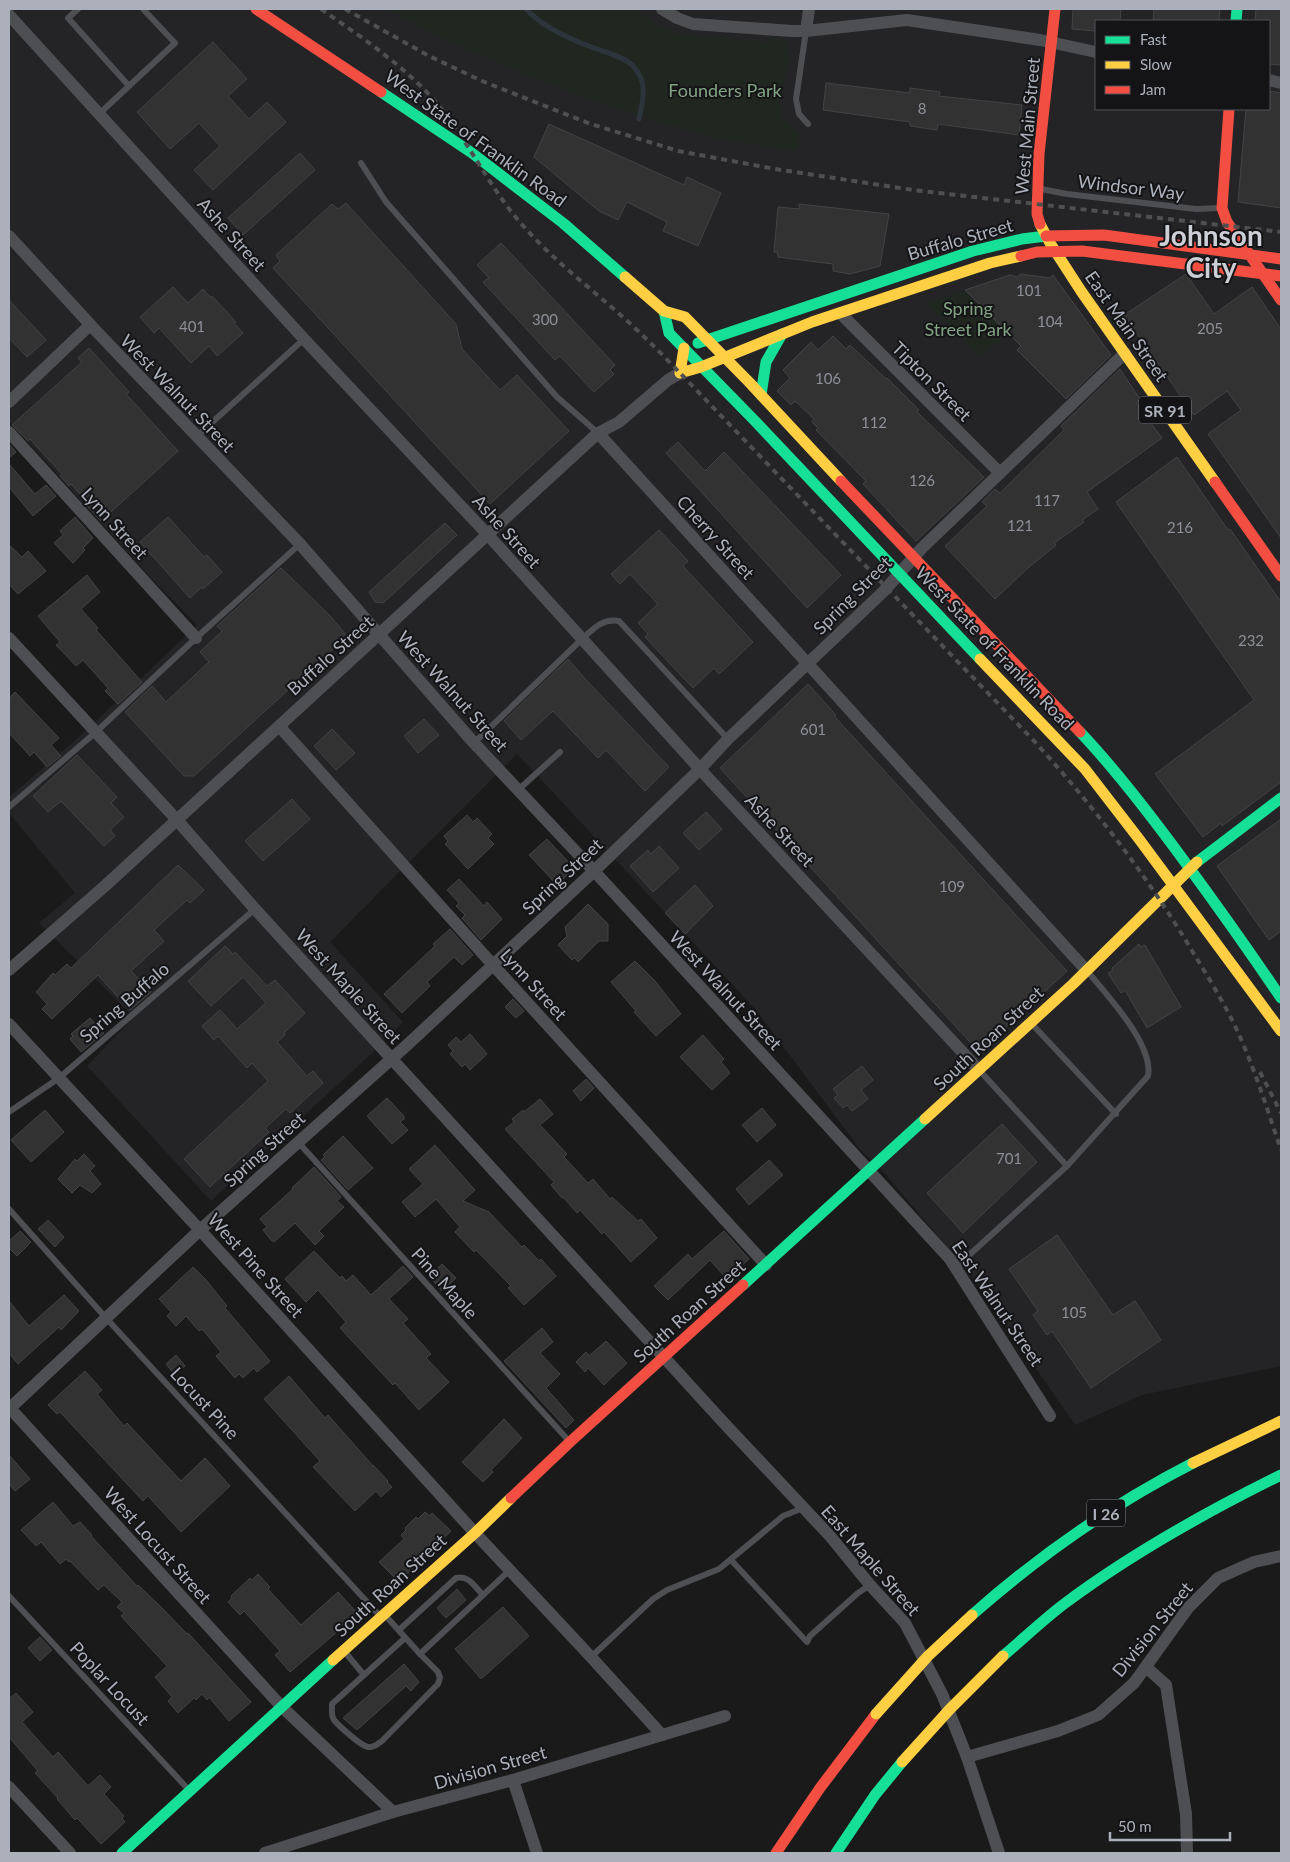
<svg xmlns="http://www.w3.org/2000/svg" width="1290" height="1862" font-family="Lato,sans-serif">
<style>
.built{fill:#242426;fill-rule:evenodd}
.green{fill:#202721}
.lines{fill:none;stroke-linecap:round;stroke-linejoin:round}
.stream{stroke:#2d353c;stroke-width:5}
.building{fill:#323232;stroke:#424346}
.lane{stroke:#4e4f53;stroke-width:6}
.street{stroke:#4e4f53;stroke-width:12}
.fast{stroke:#16e098;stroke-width:11}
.slow{stroke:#ffcf43;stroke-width:11}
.jam{stroke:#f24e42;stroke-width:11}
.rail{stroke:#4e4f51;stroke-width:4;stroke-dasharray:6 5;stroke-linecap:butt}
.slow-bridge{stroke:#ffcf43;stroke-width:11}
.labels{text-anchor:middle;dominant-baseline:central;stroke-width:4;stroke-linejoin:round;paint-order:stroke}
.number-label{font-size:15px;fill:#8d9098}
.shield{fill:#141416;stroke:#7e8189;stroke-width:1}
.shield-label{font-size:16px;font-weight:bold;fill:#abb0ba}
.park-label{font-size:18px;fill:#83a484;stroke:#141416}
.street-label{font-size:18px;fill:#abb0ba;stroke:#141416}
.town-label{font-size:28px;font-weight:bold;fill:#cccfd6;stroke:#141416}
</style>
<rect width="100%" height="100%" fill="#1a1a1a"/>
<path class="built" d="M9 9H1281V1366L1142 1395 1075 1425 972 1276 886 1175 859 1148 756 1010 517 754 330 942 403 1022 370 1055 211 1201 87 1066 134 1017 39 923 75 893 9 813V797L80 736 197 625 150 577 9 421ZM1096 21H1269V109H1096Z"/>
<g class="green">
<path d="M386 9H633L669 31 682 35 769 42 770 37C807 37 776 90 780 109 782 120 791 127 800 133L797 151 714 138 615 109 525 74 437 36Z"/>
<polygon points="965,291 1008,333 981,358 927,304"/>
</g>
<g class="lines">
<path class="stream" d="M526 9C542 26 567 38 589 46 601 51 626 57 634 67 648 82 643 101 639 119"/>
</g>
<g class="building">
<polygon points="1073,9 1121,9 1120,21 1096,21 1096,31 1072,29"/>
<polygon points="1154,9 1220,9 1219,21 1153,21"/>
<polygon points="1256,9 1281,9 1281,65 1269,64 1269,21 1255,21"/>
<polygon points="213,42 247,79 228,96 249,119 267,102 286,122 213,190 194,170 220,146 199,123 170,149 137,112"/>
<polygon points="826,83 910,93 910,88 940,92 939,96 1022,105 1019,135 938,124 937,130 910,126 910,122 823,110"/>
<polygon points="1269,91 1281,93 1281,208 1238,202 1246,109 1269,109"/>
<polygon points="549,124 684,185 687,177 721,193 698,246 663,231 667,222 627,202 618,220 599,211 534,157"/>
<polygon points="300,153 315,170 243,235 228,218"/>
<polygon points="346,203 456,324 462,349 500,390 517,375 569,431 490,504 273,268 280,261 276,255 332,204 338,209"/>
<polygon points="799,204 889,214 880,266 850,274 833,271 833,264 778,257 777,252 774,252 778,207 800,209"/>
<polygon points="501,243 615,365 610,370 614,374 594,392 560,356 555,360 483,282 489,278 477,265"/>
<polygon points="1021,274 1050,278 1053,275 1111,355 1066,399 1017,350 1021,346 965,290 1010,275 1017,277"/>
<polygon points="1186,274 1214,314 1252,287 1281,329 1281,538 1208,434 1241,410 1227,391 1194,415 1124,315"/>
<polygon points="173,287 188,303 203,289 211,298 212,296 236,322 234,323 243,333 217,356 209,346 191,363 159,328 154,333 140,317"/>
<polygon points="9,300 46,340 27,357 9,338"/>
<polygon points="833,336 846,349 850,345 886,379 887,378 919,410 917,412 984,477 916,541 863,484 866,481 816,430 818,428 812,422 814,419 795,401 791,405 777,391 790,378 783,370 811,342 818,350"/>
<polygon points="89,348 129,392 126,394 178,451 101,521 87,506 89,504 71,484 69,486 60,476 62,474 39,449 30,439 28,441 12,425 82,362 78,358"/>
<polygon points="1120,369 1140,399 1136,403 1162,438 1087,492 1098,509 1082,520 1084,522 1054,543 1056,545 1028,568 995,599 945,546 987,506 982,502 995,489 1000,493 1064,430 1061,426"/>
<polygon points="678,442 705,471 724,452 841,575 807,608 666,453"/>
<polygon points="9,444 16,452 9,458"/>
<polygon points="1177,457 1228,530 1230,529 1281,602 1281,782 1222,826 1221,823 1203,837 1155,774 1254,700 1116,502"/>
<polygon points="9,464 35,494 46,485 56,496 33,516 9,487"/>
<polygon points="75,517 93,538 83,548 85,550 73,563 54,543 63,535 60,531"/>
<polygon points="168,517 204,557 207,555 222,572 203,589 202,587 190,598 140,542"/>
<polygon points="445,523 457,535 383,603 375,602 369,592"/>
<polygon points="659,530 688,561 683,566 753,642 719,674 714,668 693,688 645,637 648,634 638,623 658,604 630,574 620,584 611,574"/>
<polygon points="9,545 22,557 28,551 46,571 18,594 9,584"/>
<polygon points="281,568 331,617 347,636 194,776 184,776 125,712 152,686 166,702 209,662 200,652 222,631 217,626"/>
<polygon points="87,575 100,592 81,609 98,628 96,630 142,682 118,704 105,691 108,688 83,660 76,666 56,645 60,642 38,616"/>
<polygon points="568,659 587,681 669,767 645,791 606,750 598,758 553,711 521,740 504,721"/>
<polygon points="808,684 835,714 835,717 1067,971 979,1052 720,768"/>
<polygon points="15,692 59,738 51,745 61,756 47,767 34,752 30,756 9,733 9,698"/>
<polygon points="424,719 439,735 418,753 404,736"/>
<polygon points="332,729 355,753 336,770 314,746"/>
<polygon points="77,755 117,797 111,803 124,817 110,830 115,836 104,846 61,801 48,812 33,796"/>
<polygon points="292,799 310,819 263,861 245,841"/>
<polygon points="706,812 722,829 699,850 683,833"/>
<polygon points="467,815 473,822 477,818 492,834 488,838 494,844 468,869 445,844 448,841 444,836"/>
<polygon points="1281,819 1281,931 1269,940 1217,866"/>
<polygon points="547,839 574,868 557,885 529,855"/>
<polygon points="659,846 679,868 653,892 630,866 648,850 651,854"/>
<polygon points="178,865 204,890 190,903 187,900 154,930 164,941 131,971 151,992 130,1010 98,975 52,1019 42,1009 47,1004 36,992 53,973 55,975 67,964 71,968"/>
<polygon points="459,879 484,906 487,902 502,919 481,940 462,918 465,915 456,906 459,903 447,890"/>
<polygon points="695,885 713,906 685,934 665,913"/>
<polygon points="588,904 608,924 608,941 599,941 578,962 575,958 572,960 558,945 567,936 565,927"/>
<polygon points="450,929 473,955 462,965 454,957 427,982 430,986 402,1013 384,994 435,946 433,944"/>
<polygon points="1139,944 1140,947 1145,945 1181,1007 1147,1028 1125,990 1121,993 1108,973 1113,970 1112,968"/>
<polygon points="225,946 233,954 235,952 267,986 275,980 305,1013 284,1033 285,1035 277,1042 307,1076 313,1071 323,1083 290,1113 286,1109 265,1128 269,1132 210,1187 184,1159 268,1081 252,1063 247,1068 218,1036 214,1040 202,1026 220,1010 237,1029 266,1003 243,977 211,1006 188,981"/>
<polygon points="635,961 655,981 681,1014 656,1036 644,1023 634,1012 636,1011 611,982"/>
<polygon points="513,999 524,1011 516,1018 505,1007"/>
<polygon points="90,1018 104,1033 81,1052 70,1039 73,1036 71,1034"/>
<polygon points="470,1034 487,1054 470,1070 465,1064 462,1067 450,1054 453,1051 448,1045 456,1037 461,1042"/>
<polygon points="703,1035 724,1059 721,1062 730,1073 712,1090 680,1057"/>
<polygon points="862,1066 873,1080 861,1090 868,1099 852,1111 847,1105 843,1108 834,1098 838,1095 833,1089"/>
<polygon points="586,1079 594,1088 581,1101 573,1091"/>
<polygon points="387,1098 404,1116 404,1119 400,1122 408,1130 392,1144 367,1116"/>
<polygon points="540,1099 553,1114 540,1125 567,1154 564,1157 588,1183 593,1179 610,1199 612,1197 638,1221 641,1219 657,1238 631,1262 604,1232 602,1234 580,1210 577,1213 563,1197 562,1198 551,1185 554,1182 505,1129 514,1122 512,1119 523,1110 524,1112"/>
<polygon points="762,1108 776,1125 757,1142 742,1125"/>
<polygon points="45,1110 64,1132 31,1162 11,1140"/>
<polygon points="1002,1124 1037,1162 963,1233 927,1193"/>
<polygon points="343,1136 373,1168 348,1190 321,1160 325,1157 323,1155"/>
<polygon points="435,1145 475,1190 463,1201 489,1212 522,1247 524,1245 539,1261 541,1259 556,1276 524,1305 508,1288 511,1286 476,1250 474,1252 455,1232 460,1227 436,1199 415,1217 402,1202 423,1184 409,1169"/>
<polygon points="84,1154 95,1166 90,1171 101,1184 92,1193 80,1185 72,1193 58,1179 75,1159 77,1161"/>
<polygon points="769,1160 783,1175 749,1205 736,1189"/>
<polygon points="314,1167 341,1197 337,1201 344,1207 319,1231 324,1236 315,1245 295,1223 274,1242 271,1240 263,1230 267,1227 260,1219 293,1189 292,1188"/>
<polygon points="48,1220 64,1237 55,1247 38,1229"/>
<polygon points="20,1231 31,1242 17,1256 9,1248 9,1241"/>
<polygon points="724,1231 749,1259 740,1267 738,1265 725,1277 710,1260 668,1300 654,1286 688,1254 692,1259"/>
<polygon points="1057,1235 1113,1315 1135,1301 1161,1340 1091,1388 1052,1331 1047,1335 1033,1315 1038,1311 1009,1269"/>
<polygon points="314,1251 340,1278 342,1276 346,1281 353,1275 371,1295 403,1266 413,1277 389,1299 408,1319 403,1323 431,1354 426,1358 449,1382 419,1410 395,1383 393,1385 340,1328 346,1322 318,1290 306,1302 285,1279"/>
<polygon points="442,1264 456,1278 442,1291 429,1276"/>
<polygon points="193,1267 206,1280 227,1306 225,1308 270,1361 257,1372 254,1368 243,1378 239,1374 235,1378 216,1356 221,1352 202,1329 199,1331 186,1316 176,1326 167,1316 171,1312 159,1299"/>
<polygon points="64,1295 79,1311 61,1330 59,1327 18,1364 9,1353 9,1301 29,1326"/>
<polygon points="542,1328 553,1342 540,1353 560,1374 546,1388 574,1420 566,1428 504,1361"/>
<polygon points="606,1341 627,1363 604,1385 588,1368 585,1372 576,1362 586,1352 589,1356"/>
<polygon points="176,1355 185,1366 175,1375 166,1364"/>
<polygon points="85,1371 102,1390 97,1394 124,1426 127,1423 181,1481 205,1458 230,1486 181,1532 148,1496 143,1501 60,1412 57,1414 48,1405"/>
<polygon points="289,1376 325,1418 328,1415 373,1466 373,1465 388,1481 387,1482 392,1487 381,1497 376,1491 355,1511 313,1467 320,1461 264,1399"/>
<polygon points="504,1419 522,1438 491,1470 493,1472 483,1482 462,1462"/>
<polygon points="9,1455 30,1479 15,1491 9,1484"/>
<polygon points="53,1502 73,1526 80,1522 92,1535 91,1536 137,1586 138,1585 162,1608 187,1634 188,1633 251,1702 229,1721 209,1697 207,1700 202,1694 196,1700 194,1698 178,1713 168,1701 172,1697 155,1677 167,1666 121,1616 124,1613 117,1607 122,1602 104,1585 98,1590 70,1561 69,1562 66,1559 60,1564 41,1542 36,1546 21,1530"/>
<polygon points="425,1512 430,1516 432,1513 451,1531 399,1582 379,1562 404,1539 401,1535 406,1530 405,1528 416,1517 418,1519"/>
<polygon points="258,1574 270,1587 268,1589 301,1625 338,1592 358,1614 290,1672 275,1655 280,1651 244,1611 240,1615 228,1602 232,1598 231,1596 250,1578 252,1580"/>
<polygon points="457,1589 466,1600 446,1618 437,1608"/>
<polygon points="503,1607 529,1636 481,1679 455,1649"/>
<polygon points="40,1637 52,1650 40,1661 28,1648"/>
<polygon points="404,1664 419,1682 411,1691 406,1686 357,1730 343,1718"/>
<polygon points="16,1693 33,1712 22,1722 53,1757 58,1752 88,1786 100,1775 111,1787 104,1794 124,1816 122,1818 125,1822 101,1844 77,1818 75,1820 57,1799 58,1798 35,1773 38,1771 9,1737 9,1699"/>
</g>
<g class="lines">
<g class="lane">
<polyline points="78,9 68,18 129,86"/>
<polyline points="806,31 796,99 799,114 808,124"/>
<polyline points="99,114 175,43 143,9"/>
<polyline points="361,163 386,202 557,397 598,433"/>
<polyline points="1041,189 1067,194 1196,209 1219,208"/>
<polyline points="196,437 304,339"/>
<path d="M474 743 581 640C593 629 602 618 619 621L728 739"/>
<polyline points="518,790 560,752"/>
<polyline points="9,807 96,732 196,638 300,544"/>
<polyline points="1031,1023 1116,1114"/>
<polyline points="980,1071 1067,1166"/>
<polyline points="9,1112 59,1078 255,909"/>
<polyline points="298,1142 569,1441"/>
<polyline points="9,1209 106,1318 380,1616"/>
<path d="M956 1267 1067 1166 1148 1076C1154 1045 1107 995 1088 972"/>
<polyline points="731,1560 807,1642 810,1636 858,1593 870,1585"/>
<polyline points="9,1596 188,1789"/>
<polyline points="384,1614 420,1654 510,1570"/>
<path d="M399 1630 456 1578C469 1575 475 1587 483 1595"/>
<polyline points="344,1651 364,1675 405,1638"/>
<polyline points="591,1657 653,1599 667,1590 719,1569 783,1516 803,1508"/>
<path d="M364 1675 332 1704C332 1709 331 1716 334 1720 339 1726 361 1746 368 1747 374 1748 377 1744 382 1741L438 1684 440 1678 438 1672 420 1654"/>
</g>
<g class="street">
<polyline points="662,9 677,18 693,24 792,31 806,31 907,20 1040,40 1096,52"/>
<polyline points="9,15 304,339 488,535 709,779 979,1070"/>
<polyline points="806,31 809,9"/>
<polyline points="1269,80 1281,83"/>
<polyline points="9,236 98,333 300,544 474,743 594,871 950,1259 1050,1416"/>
<polyline points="840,313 1000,473"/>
<polyline points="9,402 90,325"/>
<polyline points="9,432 196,638"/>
<polyline points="598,433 1087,971"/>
<polyline points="9,638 177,820 255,909 723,1422 830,1536 870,1585 905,1623 942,1694 967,1757 999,1853"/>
<polyline points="279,726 493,965 766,1265"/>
<polyline points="9,970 106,885 598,433 619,422 668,380 680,373"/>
<polyline points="9,1024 200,1230 475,1533 591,1657 662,1735"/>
<polyline points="9,1407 281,1706 393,1812"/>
<polyline points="9,1409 200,1230 406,1046 594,871 700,769 728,739 883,592 922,548 1125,353"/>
<polyline points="1146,1667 1166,1685 1186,1814 1187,1853"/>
<polyline points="967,1757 1058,1731 1098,1715 1134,1683 1188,1608 1218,1578 1254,1562 1281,1556"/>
<polyline points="513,1780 537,1853"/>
<polyline points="9,1787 70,1853"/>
<polyline points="265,1853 393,1812 513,1780 725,1716"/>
</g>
<g class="fast">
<polyline points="1236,21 1237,9"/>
<polyline points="381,92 472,153 563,223 625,277"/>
<polyline points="664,311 669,333 754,420 980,659"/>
<polyline points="698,343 973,251 1022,239 1046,236"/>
<polyline points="761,395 766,362 782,334"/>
<path d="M1080 732C1118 772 1152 817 1185 862 1218 907 1250 952 1281 998"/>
<polyline points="1197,862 1281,798"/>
<polyline points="743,1285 925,1119"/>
<path d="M972 1615C1041 1554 1111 1505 1193 1463"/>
<path d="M1003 1656C1023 1639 1043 1620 1064 1604 1132 1553 1206 1512 1281 1475"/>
<polyline points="122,1853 333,1660"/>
<polyline points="836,1853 875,1795 902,1762"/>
</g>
<g class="slow">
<polyline points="1040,224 1050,243 1081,291 1215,482"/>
<polyline points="625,277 664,311 685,317 749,382 841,481"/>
<polyline points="684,348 680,373 701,367 812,322 990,263 1021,256"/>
<polyline points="980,659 1085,769 1139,839 1281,1031"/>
<polyline points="925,1119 1073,984 1197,862"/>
<polyline points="1193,1463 1281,1421"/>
<polyline points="333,1660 475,1533 511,1498"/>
</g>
<g class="jam">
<polyline points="256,9 381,92"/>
<polyline points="1229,109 1222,208 1227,222 1281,300"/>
<polyline points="1040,224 1037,214 1039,154 1055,9"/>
<polyline points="1046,236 1104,235 1281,259"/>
<polyline points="1021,256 1037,252 1082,251 1281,276"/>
<polyline points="841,481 1080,732"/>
<polyline points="1215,482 1281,576"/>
<polyline points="511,1498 570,1442 743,1285"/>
<polyline points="776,1853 820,1788 876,1714"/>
</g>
<g class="rail">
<path d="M321 9C361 37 402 64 435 101 469 141 490 190 525 228 550 256 580 280 609 305 634 326 657 349 680 373L1035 742C1095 808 1148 877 1194 954 1208 977 1223 1001 1235 1026 1254 1066 1267 1109 1281 1150"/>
<polyline points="345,9 429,56 482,81 588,123 678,151 775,169 913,190 1281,232"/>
<polyline points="1260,1072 1281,1113"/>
</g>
<g class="slow-bridge">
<polyline points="876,1714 928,1656 972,1615"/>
<polyline points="902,1762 950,1709 1003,1656"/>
</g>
</g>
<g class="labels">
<g class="number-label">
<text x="922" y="108">8</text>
<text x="1029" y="290">101</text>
<text x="545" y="319">300</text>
<text x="1050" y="321">104</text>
<text x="192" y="326">401</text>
<text x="1210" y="328">205</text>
<text x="828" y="378">106</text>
<text x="874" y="422">112</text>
<text x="922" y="480">126</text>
<text x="1047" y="500">117</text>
<text x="1020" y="525">121</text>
<text x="1180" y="527">216</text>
<text x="1251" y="640">232</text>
<text x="813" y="729">601</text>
<text x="952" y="886">109</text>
<text x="1009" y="1158">701</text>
<text x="1074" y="1312">105</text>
</g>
<g class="shield">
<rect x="1139" y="396.5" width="52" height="27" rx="4"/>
<rect x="1087" y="1499.5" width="38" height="27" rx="4"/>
</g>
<g class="shield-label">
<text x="1165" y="410">SR 91</text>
<text x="1106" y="1513">I 26</text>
</g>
<g class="park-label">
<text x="725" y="90">Founders Park</text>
<text x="968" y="308">Spring<tspan x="968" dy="21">Street Park</tspan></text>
</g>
<g class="street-label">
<text transform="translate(1027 126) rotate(-85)">West Main Street</text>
<text transform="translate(476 138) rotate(36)">West State of Franklin Road</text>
<text transform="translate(1131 187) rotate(7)">Windsor Way</text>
<text transform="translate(232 234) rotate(48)">Ashe Street</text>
<text transform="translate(960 239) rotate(-16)">Buffalo Street</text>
<text transform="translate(1127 326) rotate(55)">East Main Street</text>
<text transform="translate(932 381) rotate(45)">Tipton Street</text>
<text transform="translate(178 393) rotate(46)">West Walnut Street</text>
<text transform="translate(115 523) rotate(48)">Lynn Street</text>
<text transform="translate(507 531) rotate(48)">Ashe Street</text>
<text transform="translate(716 537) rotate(48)">Cherry Street</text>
<text transform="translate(852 595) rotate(-45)">Spring Street</text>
<text transform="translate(995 648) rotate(46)">West State of Franklin Road</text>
<text transform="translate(330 655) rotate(-42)">Buffalo Street</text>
<text transform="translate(453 691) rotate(48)">West Walnut Street</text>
<text transform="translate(780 830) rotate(47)">Ashe Street</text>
<text transform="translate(562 876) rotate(-43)">Spring Street</text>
<text transform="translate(534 984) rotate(48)">Lynn Street</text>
<text transform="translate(349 986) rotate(48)">West Maple Street</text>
<text transform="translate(726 990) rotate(47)">West Walnut Street</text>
<text transform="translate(124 1002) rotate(-41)">Spring Buffalo</text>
<text transform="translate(988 1038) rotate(-43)">South Roan Street</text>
<text transform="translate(264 1149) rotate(-42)">Spring Street</text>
<text transform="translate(256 1265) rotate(48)">West Pine Street</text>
<text transform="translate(445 1283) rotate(48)">Pine Maple</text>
<text transform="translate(998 1303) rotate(56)">East Walnut Street</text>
<text transform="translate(689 1311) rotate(-42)">South Roan Street</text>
<text transform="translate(205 1403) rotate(47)">Locust Pine</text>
<text transform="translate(158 1545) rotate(48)">West Locust Street</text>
<text transform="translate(871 1560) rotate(49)">East Maple Street</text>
<text transform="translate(390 1585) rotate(-42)">South Roan Street</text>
<text transform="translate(1152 1629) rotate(-51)">Division Street</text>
<text transform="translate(110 1683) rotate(47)">Poplar Locust</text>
<text transform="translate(490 1767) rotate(-16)">Division Street</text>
</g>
<g class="town-label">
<text x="1211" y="235">Johnson<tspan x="1211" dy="32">City</tspan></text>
</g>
</g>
<rect width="1290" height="1862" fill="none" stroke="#abb0ba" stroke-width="20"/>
<rect x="1095" y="20" width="175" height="90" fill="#141416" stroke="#505258"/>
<rect x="1105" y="36" width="25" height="8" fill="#16e098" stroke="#505258"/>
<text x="1140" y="45" font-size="15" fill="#abb0ba">Fast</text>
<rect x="1105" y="61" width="25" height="8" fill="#ffcf43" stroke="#505258"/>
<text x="1140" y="70" font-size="15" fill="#abb0ba">Slow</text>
<rect x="1105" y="86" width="25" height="8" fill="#f24e42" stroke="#505258"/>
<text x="1140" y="95" font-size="15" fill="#abb0ba">Jam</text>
<path d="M1110 1832v8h120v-8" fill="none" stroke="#abb0ba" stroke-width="2.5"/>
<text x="1118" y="1832" font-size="15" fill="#abb0ba" stroke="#141416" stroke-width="4" paint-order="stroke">50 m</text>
</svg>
